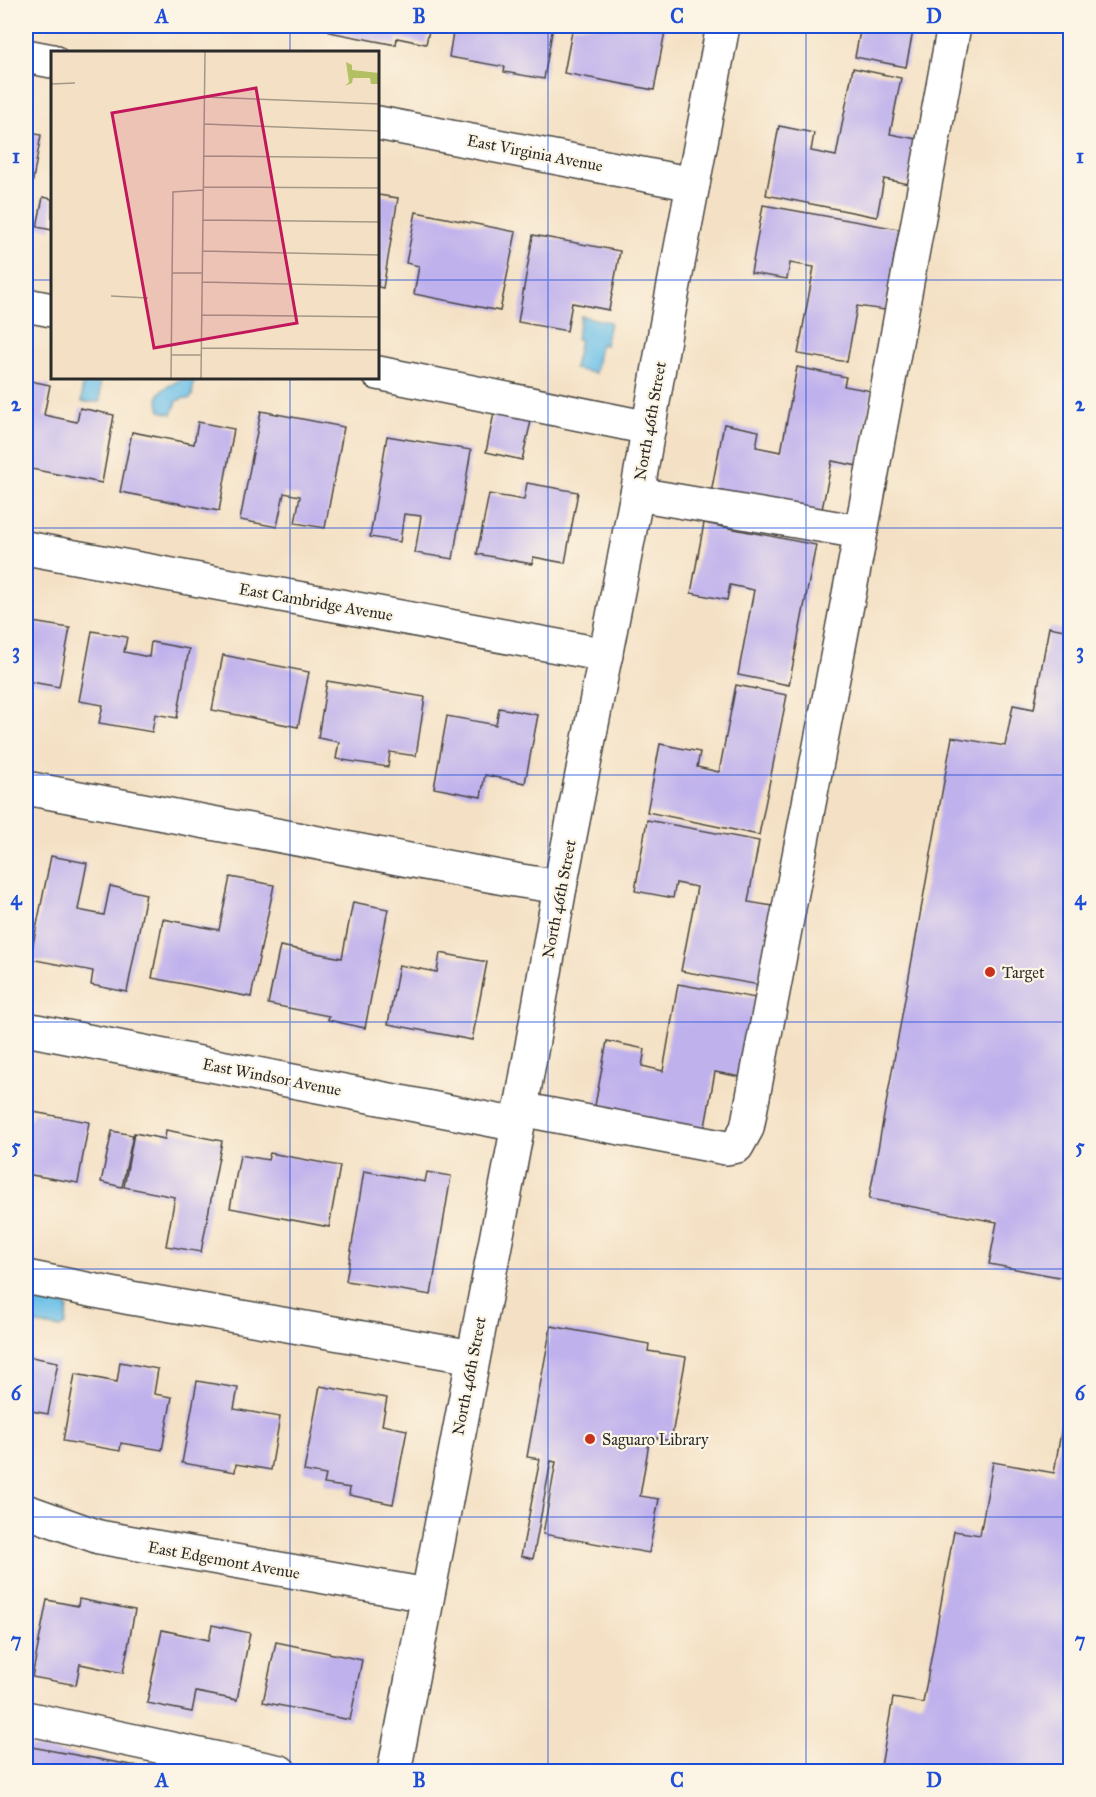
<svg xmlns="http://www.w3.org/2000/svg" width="1096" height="1797" font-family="'IM FELL Great Primer',serif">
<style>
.water{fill:#6bbfe8;stroke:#4b758a;stroke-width:1.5}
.building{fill:#bfb1ec}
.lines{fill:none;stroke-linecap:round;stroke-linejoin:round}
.minor-casing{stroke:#494642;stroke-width:36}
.minor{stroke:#fff;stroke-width:33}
.grid{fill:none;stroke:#1d4ed8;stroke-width:1.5;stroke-opacity:0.55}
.poi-dot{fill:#c8321e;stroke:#fcf5e5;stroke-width:2}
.labels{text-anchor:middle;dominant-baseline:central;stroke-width:4.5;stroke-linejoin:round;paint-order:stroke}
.street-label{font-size:16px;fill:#2b2b2b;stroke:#fcf5e5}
.poi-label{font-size:16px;fill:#2b2b2b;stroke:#fcf5e5;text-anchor:start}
.inset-road{fill:none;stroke:#a49887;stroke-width:1.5}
.view{fill:#c2185b;fill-opacity:0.15;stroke:#c2185b;stroke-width:3}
.inset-edge{fill:none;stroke:#2b2b2b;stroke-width:3}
.neatline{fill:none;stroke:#1d4ed8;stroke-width:2}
.grid-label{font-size:20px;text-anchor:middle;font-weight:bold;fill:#1d4ed8}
</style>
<rect width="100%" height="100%" fill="#fcf5e5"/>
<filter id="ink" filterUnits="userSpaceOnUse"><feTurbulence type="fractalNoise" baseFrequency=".0167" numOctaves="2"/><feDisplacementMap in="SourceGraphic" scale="12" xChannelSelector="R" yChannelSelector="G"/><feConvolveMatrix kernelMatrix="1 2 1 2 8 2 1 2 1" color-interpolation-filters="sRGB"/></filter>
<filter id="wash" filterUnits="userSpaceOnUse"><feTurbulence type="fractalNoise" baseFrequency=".008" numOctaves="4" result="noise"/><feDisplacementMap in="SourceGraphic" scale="24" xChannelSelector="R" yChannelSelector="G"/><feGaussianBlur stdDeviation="1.35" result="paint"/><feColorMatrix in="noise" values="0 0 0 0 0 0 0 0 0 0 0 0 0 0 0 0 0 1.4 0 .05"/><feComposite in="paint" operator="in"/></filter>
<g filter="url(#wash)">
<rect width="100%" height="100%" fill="#f4e1c5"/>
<g class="water">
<polygon points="581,316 610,322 605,345 600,344 595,373 574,369 580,340 576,339"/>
<rect x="82" y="378" width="18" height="24"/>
<path d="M182 378 194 379 192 396 189 399 184 398 177 401 172 414 160 411C153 386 167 390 182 378Z"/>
<polygon points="26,1297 64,1304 68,1309 65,1325 60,1328 26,1322"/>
</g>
<g id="blocks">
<g class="building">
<polygon points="330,26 430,26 426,44 397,38 396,45 329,32"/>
<polygon points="454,26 553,26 544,79 504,72 505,67 449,57"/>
<polygon points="573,26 666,26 654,90 564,73"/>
<polygon points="861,26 914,26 906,67 855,57"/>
<polygon points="853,68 901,78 890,134 917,139 909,184 884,179 877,217 766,195 779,126 814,133 811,151 836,156"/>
<polygon points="26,132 41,135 27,213 26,212"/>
<polygon points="378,195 398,198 383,288 378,287"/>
<polygon points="43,197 52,199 52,230 37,227"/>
<polygon points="763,205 899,229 885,310 857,306 847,362 798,354 814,267 790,263 787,279 751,273"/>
<polygon points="416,212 516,232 500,311 414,294 419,266 406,263"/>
<polygon points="533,235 620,251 609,310 572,303 567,331 518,322"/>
<polygon points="797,367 846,377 844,386 872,391 858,466 832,461 821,514 711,493 724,424 759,431 756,447 781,452"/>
<polygon points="26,380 50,385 44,415 77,422 80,408 114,415 102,483 26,468"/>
<polygon points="261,411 344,427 325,528 295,523 300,496 284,493 277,527 240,520"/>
<polygon points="494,413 531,421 522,460 486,452"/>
<polygon points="198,422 234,429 219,511 120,492 132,432 194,444"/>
<polygon points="387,436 471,450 453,559 415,553 421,516 404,514 400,542 370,537"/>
<polygon points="527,483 578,492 565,563 533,557 532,564 477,554 489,494 524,500"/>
<polygon points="704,523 816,545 789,685 738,675 754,590 730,585 727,600 691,593"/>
<polygon points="26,621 70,628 59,687 26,681"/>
<polygon points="1049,627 1070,631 1070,1279 989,1264 997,1222 869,1199 952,737 1005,746 1013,705 1034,709"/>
<polygon points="92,631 127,637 124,652 149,657 151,642 189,649 177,718 155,714 152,732 99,723 103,705 79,701"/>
<polygon points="223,655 309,672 298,727 212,710"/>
<polygon points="327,681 425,697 416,756 390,752 388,767 336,759 339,742 318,738"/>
<polygon points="736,685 787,695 759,835 647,812 660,744 700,752 697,767 719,772"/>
<polygon points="499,708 538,715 525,783 485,775 481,797 434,788 447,716 496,725"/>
<polygon points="647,820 759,841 748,902 773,906 759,985 681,971 697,887 676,883 673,898 635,891"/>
<polygon points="51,856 87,863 78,910 104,915 110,886 146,894 127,992 91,985 93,971 30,959"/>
<polygon points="230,877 274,885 251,997 152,978 163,919 219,930"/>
<polygon points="353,902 388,909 365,1028 328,1020 329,1016 268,1004 280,946 342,958"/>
<polygon points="440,953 487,962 472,1040 388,1024 399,965 437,972"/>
<polygon points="678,984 756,998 741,1077 715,1072 704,1132 594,1111 607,1041 645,1049 642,1066 663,1071"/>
<polygon points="33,1112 89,1122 78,1183 26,1174 26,1119 31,1120"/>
<polygon points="166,1130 222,1141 201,1252 166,1246 175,1197 124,1187 134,1133 165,1139"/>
<polygon points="112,1131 133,1135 122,1187 101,1182"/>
<polygon points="270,1153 340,1166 329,1227 230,1208 240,1155 268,1160"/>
<polygon points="364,1171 425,1182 427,1172 451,1176 431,1295 346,1281"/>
<polygon points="551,1326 649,1344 648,1351 686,1357 671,1441 650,1437 640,1496 659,1499 649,1553 543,1534 556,1462 551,1461 533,1559 521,1556 540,1459 527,1457"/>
<polygon points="26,1356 58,1362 48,1414 26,1410"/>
<polygon points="120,1362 158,1369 154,1394 172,1397 162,1450 121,1443 120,1451 63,1441 75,1374 117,1382"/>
<polygon points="197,1381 238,1388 234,1409 280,1417 271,1470 236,1464 235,1472 182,1463"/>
<polygon points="320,1386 387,1398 382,1425 407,1430 393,1504 349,1495 350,1488 324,1484 326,1475 304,1471"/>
<polygon points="1069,1386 1070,1772 880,1772 893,1698 923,1703 954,1531 980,1535 993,1462 1054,1473"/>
<polygon points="79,1599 135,1610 123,1673 80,1664 76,1685 32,1677 47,1600 78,1606"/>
<polygon points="212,1625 250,1633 237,1700 196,1692 192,1712 147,1703 162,1630 209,1640"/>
<polygon points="276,1642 362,1660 350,1720 263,1702"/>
<polygon points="26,1746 158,1770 158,1772 26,1772"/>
</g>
</g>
</g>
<g filter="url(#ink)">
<use href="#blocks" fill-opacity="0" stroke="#494642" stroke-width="1.5"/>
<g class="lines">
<g class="minor-casing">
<g id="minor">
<polyline points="26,56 52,61"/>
<polyline points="378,123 693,184"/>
<polyline points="26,305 52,310"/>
<polyline points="378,373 649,428"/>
<polyline points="637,494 860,532"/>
<polyline points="26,548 606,655"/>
<polyline points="26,788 515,880 560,887"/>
<polyline points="26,1029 518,1125"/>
<polyline points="520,1109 726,1148 737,1146 747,1128 867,500 954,26"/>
<polyline points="26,1277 131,1298 473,1357"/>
<polyline points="26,1511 99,1537 427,1595"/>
<polyline points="26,1718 280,1772"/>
<polyline points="394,1772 518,1125 560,887 637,494 666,327 723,26"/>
</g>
</g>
<use href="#minor" class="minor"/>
</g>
</g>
<path class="grid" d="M290 26V52M548 26V1772M806 26V1772M26 280H52M378 280H1070M290 378V1772M26 528H1070M26 775H1070M26 1022H1070M26 1269H1070M26 1517H1070"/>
<g class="poi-dot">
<circle cx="990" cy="972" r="6"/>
<circle cx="590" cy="1439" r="6"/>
</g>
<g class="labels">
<g class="street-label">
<text transform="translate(535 153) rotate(11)">East Virginia Avenue</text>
<text transform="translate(650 421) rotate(-80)">North 46th Street</text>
<text transform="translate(316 602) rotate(10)">East Cambridge Avenue</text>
<text transform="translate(559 899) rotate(-79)">North 46th Street</text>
<text transform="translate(272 1077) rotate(11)">East Windsor Avenue</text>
<text transform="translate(469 1376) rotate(-79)">North 46th Street</text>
<text transform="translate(224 1560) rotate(10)">East Edgemont Avenue</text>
</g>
<g class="poi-label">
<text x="1002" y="972">Target</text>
<text x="602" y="1439">Saguaro Library</text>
</g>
</g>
<g transform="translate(51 51)">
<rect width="328" height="328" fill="#f4e1c5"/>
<path d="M295 11 301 14V19L328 22V33H320L319 27H302L301 32 294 35 298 31Z" fill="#b2c063"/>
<path class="inset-road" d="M0 33 24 32M154 46 329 53M153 73 329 80M153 105 329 107M152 136 329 137M152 169 329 171M152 200 329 204M121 222H151M151 231 329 235M60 245 97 247M151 264 329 266M151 297 329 299M121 304H151M120 328 122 141 152 139M150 328 154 1"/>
<path class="view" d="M205 37 246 272 103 297 61 62Z"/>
<rect width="328" height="328" class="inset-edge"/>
</g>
<rect width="1096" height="1797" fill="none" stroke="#fcf5e5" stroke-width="66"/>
<rect x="33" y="33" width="1030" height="1731" class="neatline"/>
<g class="grid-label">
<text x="162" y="23">A</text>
<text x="419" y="23">B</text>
<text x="677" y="23">C</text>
<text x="934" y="23">D</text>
<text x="16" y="163">1</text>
<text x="1080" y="163">1</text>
<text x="16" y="411">2</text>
<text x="1080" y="411">2</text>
<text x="16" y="658">3</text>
<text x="1080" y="658">3</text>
<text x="16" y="905">4</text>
<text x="1080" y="905">4</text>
<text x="16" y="1153">5</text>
<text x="1080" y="1153">5</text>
<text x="16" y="1400">6</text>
<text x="1080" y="1400">6</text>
<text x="16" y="1647">7</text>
<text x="1080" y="1647">7</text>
<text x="162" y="1787">A</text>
<text x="419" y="1787">B</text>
<text x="677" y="1787">C</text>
<text x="934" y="1787">D</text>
</g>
</svg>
